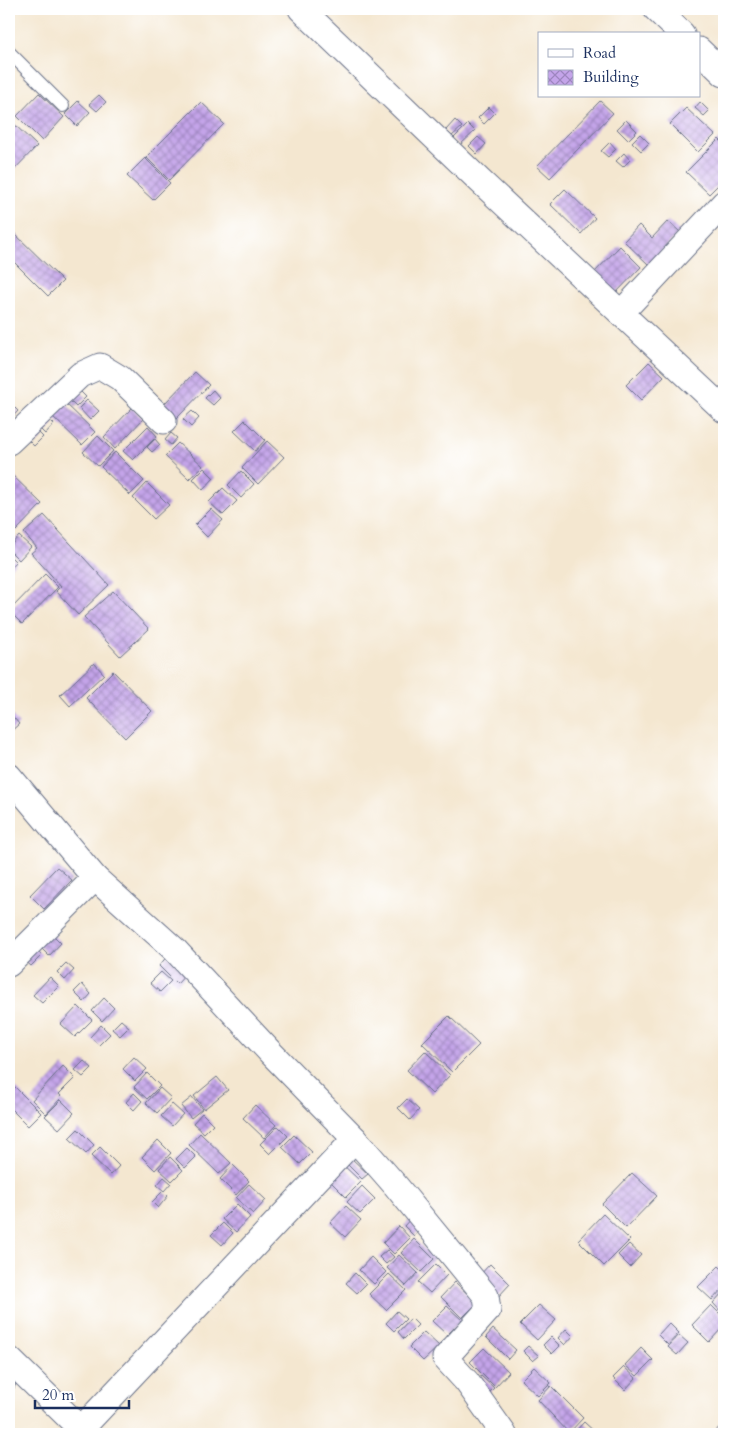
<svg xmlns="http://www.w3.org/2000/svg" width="733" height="1443" font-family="Cardo,serif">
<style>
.building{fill:url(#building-cross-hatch)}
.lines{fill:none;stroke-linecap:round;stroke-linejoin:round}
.service-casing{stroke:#676f86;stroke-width:14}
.minor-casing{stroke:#676f86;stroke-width:27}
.service{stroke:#fff;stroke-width:12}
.minor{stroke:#fff;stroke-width:25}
</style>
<defs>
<pattern id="building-cross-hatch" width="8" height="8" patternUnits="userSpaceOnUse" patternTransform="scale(1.25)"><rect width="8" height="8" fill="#c4a4e9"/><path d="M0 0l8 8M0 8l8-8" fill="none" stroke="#9e86c0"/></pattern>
</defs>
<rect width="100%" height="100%" fill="#fff"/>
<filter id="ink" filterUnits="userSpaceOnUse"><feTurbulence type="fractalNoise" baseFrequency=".02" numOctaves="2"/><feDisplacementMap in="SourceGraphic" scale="10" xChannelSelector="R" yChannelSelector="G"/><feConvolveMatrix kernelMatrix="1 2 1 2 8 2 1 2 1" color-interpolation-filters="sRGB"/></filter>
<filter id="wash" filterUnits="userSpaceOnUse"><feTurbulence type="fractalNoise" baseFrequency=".0096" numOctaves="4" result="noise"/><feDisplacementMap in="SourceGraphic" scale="20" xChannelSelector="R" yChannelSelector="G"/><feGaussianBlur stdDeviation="1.12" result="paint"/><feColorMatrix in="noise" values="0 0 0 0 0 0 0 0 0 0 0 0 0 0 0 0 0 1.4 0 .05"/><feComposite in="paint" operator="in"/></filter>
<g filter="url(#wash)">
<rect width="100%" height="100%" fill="#f4e7d0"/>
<g id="blocks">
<g class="building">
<polygon points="39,93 64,117 42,141 17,116"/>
<polygon points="99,95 106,102 97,111 89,104"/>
<polygon points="78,101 90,112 77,126 65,114"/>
<polygon points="600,101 613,113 550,178 537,166"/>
<polygon points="201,102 224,124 169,180 146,157"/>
<polygon points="700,102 709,111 704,116 695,108"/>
<polygon points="489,107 495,113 484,124 478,118"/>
<polygon points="686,108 715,135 698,152 670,124"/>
<polygon points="455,120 462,127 452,136 446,130"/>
<polygon points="626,120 637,131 628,140 617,129"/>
<polygon points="12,122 37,146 9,175 9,126"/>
<polygon points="468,124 475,131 460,145 453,139"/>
<polygon points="640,134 649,143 641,151 632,142"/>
<polygon points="478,137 486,144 477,154 469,146"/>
<polygon points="719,139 724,144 724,179 709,194 686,172"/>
<polygon points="610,142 616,149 608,157 601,151"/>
<polygon points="624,153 630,160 623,167 616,161"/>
<polygon points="145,158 170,183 153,200 127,176"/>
<polygon points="565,189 595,218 581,234 550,204"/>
<polygon points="668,221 680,232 649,265 624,241 639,225 652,238"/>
<polygon points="9,228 63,281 48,296 9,257"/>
<polygon points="620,246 641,267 613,296 592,275"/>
<polygon points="649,362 664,376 641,400 626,385"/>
<polygon points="195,372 209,385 177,418 163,405"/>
<polygon points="77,388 86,397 76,407 67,398"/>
<polygon points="213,390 220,398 213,405 205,398"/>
<polygon points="61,399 95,432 82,445 48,412"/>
<polygon points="87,400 99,411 90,420 79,408"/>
<polygon points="9,402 18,411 9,421"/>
<polygon points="132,408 143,419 115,449 104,437"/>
<polygon points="192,411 199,418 191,427 183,419"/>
<polygon points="45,415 54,424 45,434 36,425"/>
<polygon points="245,420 265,440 255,451 234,431"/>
<polygon points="148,426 157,436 133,460 123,451"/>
<polygon points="33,427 43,437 34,446 25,437"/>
<polygon points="171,433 177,438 171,445 165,440"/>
<polygon points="98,436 113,451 98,466 83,452"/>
<polygon points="155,439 160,445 152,452 147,447"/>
<polygon points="267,441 284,457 258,484 242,468"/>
<polygon points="178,443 203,466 189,479 165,456"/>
<polygon points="115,452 144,481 130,495 101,467"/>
<polygon points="204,468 214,478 203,490 193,479"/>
<polygon points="241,471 254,484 241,498 228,485"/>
<polygon points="9,472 42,504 16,531 9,523"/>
<polygon points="147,483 169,505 154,519 133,498"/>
<polygon points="223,488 237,501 223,515 209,502"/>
<polygon points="211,509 223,520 207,537 195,525"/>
<polygon points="44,515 109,585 78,615 56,591 61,586 31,553 37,548 24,533"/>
<polygon points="19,536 31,547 19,560 9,550 9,547"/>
<polygon points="9,555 16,562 9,570"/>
<polygon points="45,574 58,587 22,624 9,611"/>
<polygon points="113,591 149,629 120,656 84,617"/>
<polygon points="9,624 15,631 9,637"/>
<polygon points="94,663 104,674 70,706 60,695"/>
<polygon points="113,671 152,711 125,738 86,698"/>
<polygon points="9,712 19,724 9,733"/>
<polygon points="57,867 72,880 44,909 30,895"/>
<polygon points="49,931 61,943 49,956 37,944"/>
<polygon points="33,947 42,955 31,966 22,958"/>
<polygon points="168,955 187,973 177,984 159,966"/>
<polygon points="66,963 74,970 65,980 57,972"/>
<polygon points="161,972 171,981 160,992 150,983"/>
<polygon points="50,977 59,986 42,1003 33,995"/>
<polygon points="82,984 91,994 84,1002 74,992"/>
<polygon points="104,998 114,1008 102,1021 92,1011"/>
<polygon points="78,1006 92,1020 75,1037 61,1024"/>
<polygon points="449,1016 479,1045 452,1072 422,1043"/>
<polygon points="121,1020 129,1027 120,1036 112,1029"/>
<polygon points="101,1025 110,1034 99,1045 90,1037"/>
<polygon points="425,1051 450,1075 432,1094 407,1070"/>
<polygon points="134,1057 147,1069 135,1081 123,1069"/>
<polygon points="84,1061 92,1068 83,1077 75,1070"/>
<polygon points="63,1066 75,1078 59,1094 62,1097 46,1114 32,1100"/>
<polygon points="147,1073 160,1086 147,1099 134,1087"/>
<polygon points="217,1077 228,1090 204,1109 194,1096"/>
<polygon points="14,1086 41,1113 28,1126 9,1107 9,1092"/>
<polygon points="160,1088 171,1098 157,1113 146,1103"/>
<polygon points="134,1093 142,1101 134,1110 126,1102"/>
<polygon points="192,1097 202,1109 191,1118 181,1106"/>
<polygon points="407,1099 419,1110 410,1120 398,1108"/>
<polygon points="61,1100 74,1113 59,1129 45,1116"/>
<polygon points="172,1104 183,1114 172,1126 161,1116"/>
<polygon points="255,1105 276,1125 264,1138 243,1118"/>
<polygon points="202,1113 213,1124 204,1133 193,1123"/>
<polygon points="278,1126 288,1136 270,1154 260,1144"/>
<polygon points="78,1129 94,1145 86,1154 69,1138"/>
<polygon points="200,1133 231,1163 219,1174 189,1145"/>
<polygon points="294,1135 312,1152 300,1164 282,1147"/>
<polygon points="158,1140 171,1153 155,1170 142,1157"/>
<polygon points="100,1147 119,1166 111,1175 91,1156"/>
<polygon points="187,1148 196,1157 185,1168 176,1159"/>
<polygon points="170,1157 183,1170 172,1181 159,1169"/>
<polygon points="350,1157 368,1174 362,1179 345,1162"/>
<polygon points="339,1161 361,1182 346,1197 325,1176"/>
<polygon points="233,1165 249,1181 236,1195 220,1179"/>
<polygon points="632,1173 657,1196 626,1228 602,1204"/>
<polygon points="164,1177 171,1183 164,1191 157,1185"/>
<polygon points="249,1184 266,1200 253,1214 236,1198"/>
<polygon points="362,1186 375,1199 360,1214 347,1202"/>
<polygon points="163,1191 168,1196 158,1208 152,1202"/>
<polygon points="237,1204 250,1217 236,1232 222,1219"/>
<polygon points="346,1206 361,1220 345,1237 330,1223"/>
<polygon points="603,1214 630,1240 604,1266 578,1240"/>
<polygon points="411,1218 421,1228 414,1236 404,1226"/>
<polygon points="223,1223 233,1233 222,1245 211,1235"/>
<polygon points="399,1226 410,1238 394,1254 383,1243"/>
<polygon points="414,1239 434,1259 421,1272 401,1253"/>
<polygon points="629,1244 641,1255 630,1267 618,1255"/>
<polygon points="387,1250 394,1257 386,1264 379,1257"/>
<polygon points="399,1255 418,1273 406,1286 387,1268"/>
<polygon points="371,1257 386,1272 374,1284 359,1270"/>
<polygon points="436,1264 447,1275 430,1293 418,1282"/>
<polygon points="490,1264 510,1284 498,1297 478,1277"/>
<polygon points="719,1266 724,1271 724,1287 712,1300 698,1287"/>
<polygon points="355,1273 366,1284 357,1293 346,1283"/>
<polygon points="389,1274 406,1290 386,1310 369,1294"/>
<polygon points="455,1282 477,1303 462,1318 441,1297"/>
<polygon points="724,1291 724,1315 713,1303"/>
<polygon points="539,1305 556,1320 537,1340 520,1324"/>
<polygon points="711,1305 724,1318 724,1326 709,1342 692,1325"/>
<polygon points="447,1306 462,1320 447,1335 432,1321"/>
<polygon points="397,1311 406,1319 394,1331 386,1323"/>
<polygon points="411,1318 418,1325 404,1339 398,1332"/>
<polygon points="669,1323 679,1333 668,1345 658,1335"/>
<polygon points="493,1329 516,1350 508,1359 486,1337"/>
<polygon points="566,1329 573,1336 565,1345 558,1338"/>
<polygon points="424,1332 439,1346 423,1361 409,1347"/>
<polygon points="679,1335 688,1343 677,1355 668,1347"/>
<polygon points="551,1337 560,1346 552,1354 543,1345"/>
<polygon points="528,1346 539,1356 533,1361 523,1351"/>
<polygon points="484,1348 509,1372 495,1387 470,1362"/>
<polygon points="641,1348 653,1360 637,1376 625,1365"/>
<polygon points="534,1367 551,1383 538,1396 521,1380"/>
<polygon points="624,1367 636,1378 625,1390 613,1378"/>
<polygon points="481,1376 494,1388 486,1396 474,1383"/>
<polygon points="9,1380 16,1384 9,1398"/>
<polygon points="551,1386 583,1418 569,1433 538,1400"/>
<polygon points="584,1422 597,1434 573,1434"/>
<polygon points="724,1422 724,1434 713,1434"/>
</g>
</g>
</g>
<g filter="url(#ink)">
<use href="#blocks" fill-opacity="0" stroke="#676f86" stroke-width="1"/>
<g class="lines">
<g class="service-casing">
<polyline id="service" points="9,52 63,106"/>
</g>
<g class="minor-casing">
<g id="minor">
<polyline points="301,9 479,180 724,410"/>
<polyline points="656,9 682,34"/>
<polyline points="699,50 724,74"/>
<polyline points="621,313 724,203"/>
<polyline points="9,442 80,375 100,366 120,378 164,421"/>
<polyline points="9,776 95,878 175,950 271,1053 355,1139"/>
<polyline points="9,964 95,878"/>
<polyline points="9,1359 86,1434"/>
<polyline points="81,1429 355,1139 396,1186 486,1296 488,1310 445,1358 467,1382 504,1434"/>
</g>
</g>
<use href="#service" class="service"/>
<use href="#minor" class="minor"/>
</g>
</g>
<rect width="733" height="1443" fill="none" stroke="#fff" stroke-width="30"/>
<rect x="538" y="32" width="162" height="65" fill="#ffffff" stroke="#a4acbf"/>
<rect x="548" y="49" width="25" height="8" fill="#ffffff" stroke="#a4acbf"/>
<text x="583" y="58" font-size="15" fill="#1b2f5e">Road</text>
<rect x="548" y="70" width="25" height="15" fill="url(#building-cross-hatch)" stroke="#a4acbf"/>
<text x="583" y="82" font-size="15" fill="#1b2f5e">Building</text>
<path d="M35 1400v8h94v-8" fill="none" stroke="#1b2f5e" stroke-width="2.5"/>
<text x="42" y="1400" font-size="15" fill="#1b2f5e" stroke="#ffffff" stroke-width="4" paint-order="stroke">20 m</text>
</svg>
